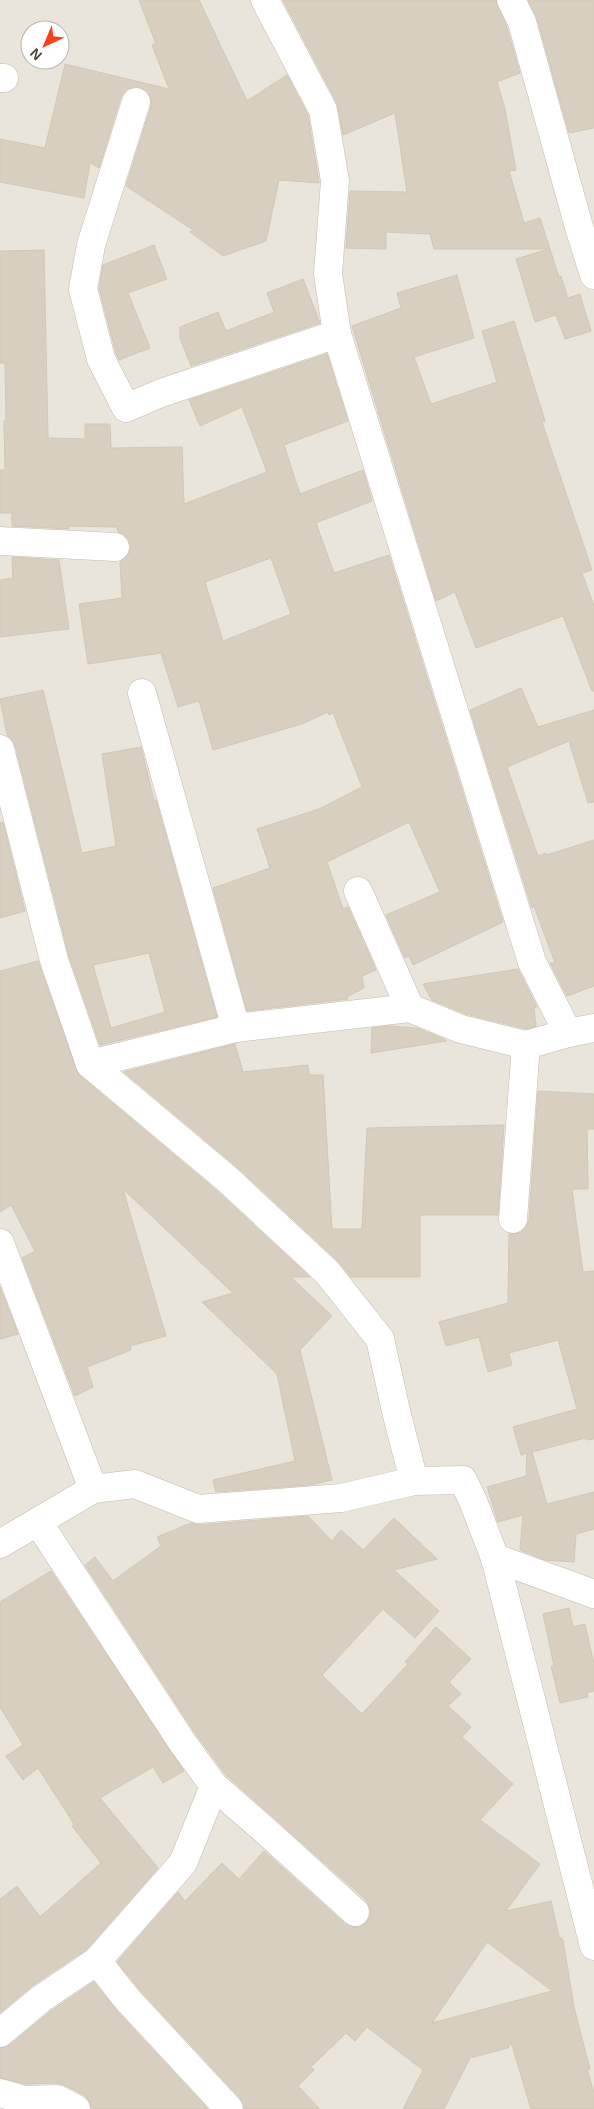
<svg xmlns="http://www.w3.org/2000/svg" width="594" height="2109" font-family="Helvetica,sans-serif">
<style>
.residential{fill:#eae5da;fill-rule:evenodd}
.building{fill:#d8cfc1;stroke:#d3c7b4;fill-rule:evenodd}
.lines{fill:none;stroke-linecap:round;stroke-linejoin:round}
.minor-casing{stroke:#c2bbae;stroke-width:29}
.minor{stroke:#fff;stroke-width:28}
</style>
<rect width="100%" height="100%" fill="#f6f3ec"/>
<path class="residential" d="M0 0H594V2109H0ZM30 30H60V60H30Z"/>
<g class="building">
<polygon points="139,0 199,0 247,101 287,75 308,115 319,183 279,180 266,241 223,256 190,232 193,230 126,186 151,106 151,99 148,92 140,87 133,87 126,90 121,97 99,168 90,163 84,198 0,182 0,139 45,148 65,64 169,89 152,45 156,44"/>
<polygon points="283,0 496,0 507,28 520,73 497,82 505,109 516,170 509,171 524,223 540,218 559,277 561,276 568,298 580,294 591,331 565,339 556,315 535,322 516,259 548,249 434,249 430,234 386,232 386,249 346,248 350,191 407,192 395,113 343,135 337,103"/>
<polygon points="528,0 594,0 594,128 569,133 537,18"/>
<polygon points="154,245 167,279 128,293 150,348 119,360 116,353 99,288 103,265"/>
<path d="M44 250 48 438 85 439V424H110L111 448 182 447 184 504 267 472 242 407 200 426 189 400 327 354 348 421 284 445 300 494 363 470 372 501 316 523 334 573 389 555 503 922 413 965 409 956 405 958 386 915 440 892 409 822 327 862 343 909 348 907 376 970 362 976 364 988 347 997 348 999 247 1011 213 888 270 868 257 829 319 809 362 787 333 713 329 715 328 712 302 724 213 750 199 701 178 707 161 653 88 664 79 604 122 598 120 562 128 555 131 547 129 540 124 534 118 532 117 527 69 526V529L12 526V513H0V470H5L4 421H6L5 363H0V251ZM271 558 291 614 223 641 205 582Z"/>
<polygon points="457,275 474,338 414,357 431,404 497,382 482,331 514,321 545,421 542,422 592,570 582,573 594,606 594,691 592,691 563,616 476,648 455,592 436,601 352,326 401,308 397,293"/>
<polygon points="303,279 320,323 191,366 180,338 180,327 218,312 226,331 274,312 267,293"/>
<polygon points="12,557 59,560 69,629 0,637 0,580 13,578"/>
<polygon points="521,688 538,727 594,710 594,802 588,803 569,741 507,767 538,856 546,853 547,855 594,840 594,986 567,996 550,963 555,963 534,906 532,908 470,710"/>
<path d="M43 690 82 853 116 846 102 754 141 747 154 800H156L217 1017 100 1045 69 956 15 745 11 738 7 735 0 699ZM149 953 165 1012 111 1028 93 965Z"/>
<polygon points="3,822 25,911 0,918 0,823"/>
<polygon points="38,961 78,1074 216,1190 310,1277 291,1277 332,1316 300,1350 332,1480 310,1485 216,1492 213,1480 295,1461 277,1374 202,1302 233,1293 123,1189 166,1336 130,1346 131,1350 87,1367 93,1387 75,1396 22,1258 35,1251 11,1205 0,1212 0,971"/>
<polygon points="518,969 537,1007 534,1008 536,1026 526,1029 466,1014 432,1000 423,984"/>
<polygon points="388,1026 417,1028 446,1040 446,1041 371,1053 372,1028"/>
<polygon points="235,1044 243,1072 308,1065 309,1075 323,1075 332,1229 362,1229 367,1128 504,1125 498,1215 420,1215 420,1277 351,1277 338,1261 237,1167 124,1072"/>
<polygon points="538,1091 594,1094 594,1129 587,1129 588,1189 572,1189 583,1272 594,1271 594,1439 586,1440 585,1438 532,1452 547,1504 594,1492 594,1529 576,1534 574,1562 545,1560 520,1550 523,1515 498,1522 487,1487 526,1476 527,1453 521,1455 513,1427 577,1409 558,1340 509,1353 512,1365 488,1372 479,1337 446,1346 439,1322 508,1303 509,1234 520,1233 526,1227 529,1220"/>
<polygon points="0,1287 18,1334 0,1339"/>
<path d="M308 1516 332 1541 341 1530 363 1550 394 1518 437 1559 394 1570 439 1611 415 1638 383 1609 322 1675 362 1714 408 1664 405 1662 436 1627 471 1659 449 1682 461 1694 448 1706 471 1727 462 1737 513 1784 480 1820 540 1864 506 1911 551 1901 559 1936 563 1940 574 2007 590 2069H587L594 2093V2109H531L511 2042 508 2048 470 2058 444 2109H403L423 2070 367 2027 355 2041 346 2033 311 2067 314 2070 298 2086 320 2109H244L240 2098 139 1989 117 1962 178 1892 185 1901 222 1863 239 1879 264 1851 345 1924 352 1927H360L366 1923 370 1916V1908L366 1900 226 1775 195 1733 85 1565 95 1557 113 1581 161 1546 157 1537 191 1523 199 1525ZM487 1942 552 1991 432 2023Z"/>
<polygon points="51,1571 184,1771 163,1783 153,1767 100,1798 158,1868 87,1949 33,1985 0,2013 0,1899 17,1886 40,1917 101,1863 72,1826 74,1824 38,1768 23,1780 6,1756 23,1745 0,1707 0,1602"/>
<polygon points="569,1608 573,1627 585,1624 594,1664 594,1691 587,1693 588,1697 560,1703 551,1666 554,1666 543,1614"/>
<polygon points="94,1982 116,2010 208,2109 92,2109 89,2101 84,2095 64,2085 57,2083 26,2084 0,2078 0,2048 10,2045 51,2011"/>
</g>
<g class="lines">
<g class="minor-casing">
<g id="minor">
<polyline points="265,0 323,110 335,181 328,274 337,334 532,962 568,1033 594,1028"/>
<polyline points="511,0 522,22 579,227 594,275"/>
<polyline points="0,78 4,78"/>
<polyline points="136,102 91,245 83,289 101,359 126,408 161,393 337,334"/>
<polyline points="0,541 115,547"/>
<polyline points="142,693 236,1028"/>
<polyline points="0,749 54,960 90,1064 226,1178 327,1272 380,1339 396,1411 414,1481"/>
<polyline points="358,891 410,1008"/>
<polyline points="90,1064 236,1028 410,1008 461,1029 526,1045 568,1033"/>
<polyline points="513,1219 526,1045"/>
<polyline points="0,1243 93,1489"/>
<polyline points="38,1522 182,1742 214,1786 268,1833 355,1912"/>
<polyline points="0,1544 93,1489 135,1484 198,1509 341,1498 414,1481 463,1480 473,1501 495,1558 594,1946"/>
<polyline points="495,1558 594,1594"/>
<polyline points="97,1961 127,1999 229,2109"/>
<polyline points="0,2033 42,1998 97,1961 183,1863 214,1786"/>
<polyline points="0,2093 24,2100 57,2099 76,2109"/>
</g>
</g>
<use href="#minor" class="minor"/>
</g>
<g transform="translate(45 45) rotate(224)"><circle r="24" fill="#ffffff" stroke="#b7b4b0"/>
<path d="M0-4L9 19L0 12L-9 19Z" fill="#fc3f1d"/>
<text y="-8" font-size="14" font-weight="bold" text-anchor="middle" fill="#4b4439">N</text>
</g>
</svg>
